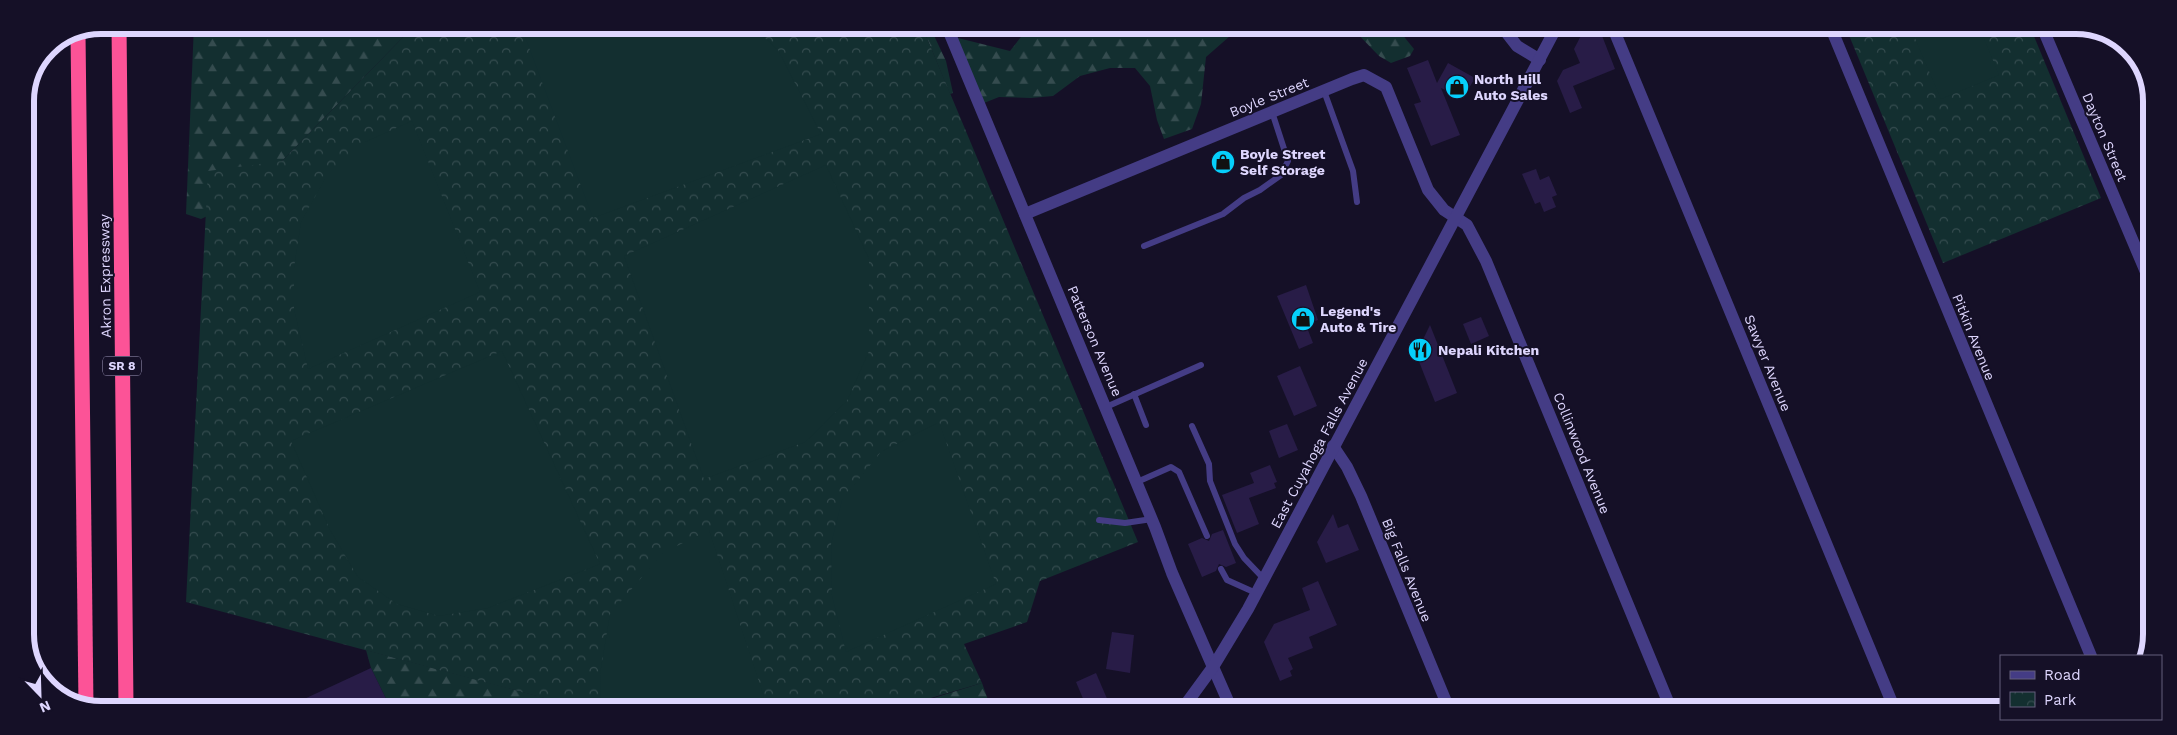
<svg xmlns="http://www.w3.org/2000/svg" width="2177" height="735" font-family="'Work Sans',sans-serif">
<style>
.forest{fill:url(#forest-firs)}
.park{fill:url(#park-crowns)}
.pitch{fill:#132f30}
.building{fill:#281c47}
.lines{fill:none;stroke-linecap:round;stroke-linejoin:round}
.service{stroke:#443c85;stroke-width:6}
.minor{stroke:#443c85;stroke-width:12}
.tertiary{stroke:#443c85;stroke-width:12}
.motorway{stroke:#fc5397;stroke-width:15}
.labels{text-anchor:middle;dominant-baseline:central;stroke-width:4;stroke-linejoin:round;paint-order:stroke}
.shield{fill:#151027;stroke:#a29bbe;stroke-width:1}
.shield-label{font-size:12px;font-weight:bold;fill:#ded6fe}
.poi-label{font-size:14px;font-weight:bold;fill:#ded6fe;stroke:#151027;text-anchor:start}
.street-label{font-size:14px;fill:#ded6fe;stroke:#151027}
.rim{fill:none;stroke:#ded6fe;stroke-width:6}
</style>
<defs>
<pattern id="forest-firs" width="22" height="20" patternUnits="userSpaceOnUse" patternTransform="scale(1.25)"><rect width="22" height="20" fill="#132f30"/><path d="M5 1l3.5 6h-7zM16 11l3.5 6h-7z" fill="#354c4f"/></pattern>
<pattern id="park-crowns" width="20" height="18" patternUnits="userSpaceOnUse" patternTransform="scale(1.25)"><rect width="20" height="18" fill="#132f30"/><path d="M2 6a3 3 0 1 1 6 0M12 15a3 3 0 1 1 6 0" fill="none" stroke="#354c4f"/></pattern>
</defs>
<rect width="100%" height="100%" fill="#151027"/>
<g class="forest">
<polygon points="194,25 414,26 282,161 229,206 201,219 186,214"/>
<polygon points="904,27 930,27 946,61 953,93 950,94 924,31"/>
<polygon points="1034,27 1249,27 1230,36 1206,57 1201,104 1192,129 1164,139 1157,120 1150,86 1135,68 1110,68 1080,76 1053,96 1031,98 999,97 984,103 954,37 1010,51 1024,33"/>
<polygon points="1351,27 1397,28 1414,49 1410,56 1391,63 1379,56"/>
<polygon points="36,71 33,132 25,136 25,96"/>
<polygon points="366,650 545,698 552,707 390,707 371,668"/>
<polygon points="982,683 991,708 927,708 924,701"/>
</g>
<g class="park">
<polygon points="414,26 920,27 924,31 1138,542 1040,581 1027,622 964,644 982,683 924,700 927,708 552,707 544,698 186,602 208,171 282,161"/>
<polygon points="1846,28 2031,29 2101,198 1943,263"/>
</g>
<g class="pitch">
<polygon points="521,26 752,26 778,50 821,134 593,218"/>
<polygon points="1911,29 1980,29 1999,75 1941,99"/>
<polygon points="412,121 480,292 308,369 294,309 294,268 301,222 325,179 365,142"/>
<polygon points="826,165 869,259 869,351 847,401 805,442 704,479 624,256"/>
<polygon points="502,351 600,564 488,608 439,616 397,604 358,577 330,530 291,441"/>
<polygon points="939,422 996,584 846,652 832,596 831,544 842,500 881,452"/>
<polygon points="709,530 764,697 733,707 601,707 600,674 610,614 663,553"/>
</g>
<g class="building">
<polygon points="1585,28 1599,28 1615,69 1573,86 1582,108 1570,113 1557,81 1563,70 1580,63 1574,49"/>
<polygon points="1428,60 1437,83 1448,63 1475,78 1463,98 1441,88 1460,135 1431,146 1414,104 1421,102 1407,68"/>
<polygon points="1536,169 1540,180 1549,176 1557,195 1552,197 1556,207 1544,212 1540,202 1535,204 1522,174"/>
<polygon points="1306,285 1318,320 1306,325 1313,343 1299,349 1277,296"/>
<polygon points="1481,317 1489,336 1471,344 1463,324"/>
<polygon points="1430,325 1457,393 1435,402 1416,354"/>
<polygon points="1300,366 1317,406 1294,416 1277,376"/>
<polygon points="1287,424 1298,450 1279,458 1269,431"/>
<polygon points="1270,465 1277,482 1274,483 1276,488 1249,498 1259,524 1237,533 1222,495 1254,483 1250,473"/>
<polygon points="1333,514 1338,528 1348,524 1359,550 1326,563 1317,542"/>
<polygon points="1223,530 1236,563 1226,567 1219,564 1216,571 1202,577 1188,544 1202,538 1209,541 1212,534"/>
<polygon points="1318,581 1337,625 1309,637 1313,648 1288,658 1293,669 1290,671 1292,676 1280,681 1264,642 1274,624 1310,610 1302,588"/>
<polygon points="1112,632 1134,635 1130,673 1106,669"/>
<polygon points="371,668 390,707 289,706"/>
<polygon points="1096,673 1111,708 1087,708 1076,682"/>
</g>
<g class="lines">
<g class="service">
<polyline points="1324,91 1353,171 1357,202"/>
<polyline points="1144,246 1223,214 1244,198 1260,190 1281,175 1288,161 1272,112"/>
<polyline points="1134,394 1146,425"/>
<polyline points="1106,407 1201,365"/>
<polyline points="1192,426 1209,464 1210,481 1235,544 1244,558 1264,579"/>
<polyline points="1137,482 1171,467 1179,472 1207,536"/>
<polyline points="1099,520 1125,523 1152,519"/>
<polyline points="1221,569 1227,580 1256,593"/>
</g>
<g class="minor">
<polyline points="1503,28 1517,46 1540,60"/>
<polyline points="1613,28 1895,710"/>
<polyline points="1831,28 2091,656"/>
<polyline points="2043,29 2151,284"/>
<polyline points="1025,214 1352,79 1364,75 1386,87 1428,190 1444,210 1467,225 1486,261 1671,709"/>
<polyline points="1333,446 1347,467 1361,496 1449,709"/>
<polyline points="1213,667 1231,708"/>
</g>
<g class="tertiary">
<polyline points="947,27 1155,527 1172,573 1213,667"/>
<polyline points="1183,708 1213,667 1248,609 1556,28"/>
</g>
<g class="motorway">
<polyline points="119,25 126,706"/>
<polyline points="78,34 86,706"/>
</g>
</g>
<defs>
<g id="shop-disc" transform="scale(1.25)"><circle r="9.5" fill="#06cffb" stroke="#151027"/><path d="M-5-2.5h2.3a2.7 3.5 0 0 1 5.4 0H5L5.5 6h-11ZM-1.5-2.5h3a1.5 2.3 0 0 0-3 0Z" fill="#111"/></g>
<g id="restaurant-disc" transform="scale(1.25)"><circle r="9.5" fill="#06cffb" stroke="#151027"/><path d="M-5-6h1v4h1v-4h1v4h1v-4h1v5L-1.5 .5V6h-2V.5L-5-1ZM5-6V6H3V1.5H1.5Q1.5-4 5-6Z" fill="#111"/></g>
</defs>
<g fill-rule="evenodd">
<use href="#shop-disc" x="1457" y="87"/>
<use href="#shop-disc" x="1223" y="162"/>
<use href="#shop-disc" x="1303" y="319"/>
<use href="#restaurant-disc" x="1420" y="350"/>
</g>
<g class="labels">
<rect class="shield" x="103" y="356.5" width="38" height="19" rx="4"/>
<g class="shield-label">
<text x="122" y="366">SR 8</text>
</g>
<g class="poi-label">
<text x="1474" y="79">North Hill<tspan x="1474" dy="16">Auto Sales</tspan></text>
<text x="1240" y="154">Boyle Street<tspan x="1240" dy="16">Self Storage</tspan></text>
<text x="1320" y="311">Legend's<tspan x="1320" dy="16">Auto &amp; Tire</tspan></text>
<text x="1438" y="350">Nepali Kitchen</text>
</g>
<g class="street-label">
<text transform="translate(1269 97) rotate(-22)">Boyle Street</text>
<text transform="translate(2105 137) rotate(67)">Dayton Street</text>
<text transform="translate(105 276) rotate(-91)">Akron Expressway</text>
<text transform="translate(1974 337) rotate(68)">Pitkin Avenue</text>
<text transform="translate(1095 341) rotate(67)">Patterson Avenue</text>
<text transform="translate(1768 363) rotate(68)">Sawyer Avenue</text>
<text transform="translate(1319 443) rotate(-62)">East Cuyahoga Falls Avenue</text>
<text transform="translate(1582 453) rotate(68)">Collinwood Avenue</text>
<text transform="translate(1407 570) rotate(68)">Big Falls Avenue</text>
</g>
</g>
<path d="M0 0H2177V735H0ZM101 34H2076A67 67 0 0 1 2143 101V634A67 67 0 0 1 2076 701H101A67 67 0 0 1 34 634V101A67 67 0 0 1 101 34Z" fill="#151027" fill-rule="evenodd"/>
<path class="rim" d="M101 34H2076A67 67 0 0 1 2143 101V634A67 67 0 0 1 2076 701H101A67 67 0 0 1 34 634V101A67 67 0 0 1 101 34Z"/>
<rect x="2000" y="655" width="162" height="65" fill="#151027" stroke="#655f7d"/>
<rect x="2010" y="671" width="25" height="8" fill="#443c85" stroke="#655f7d"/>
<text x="2044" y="680" font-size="15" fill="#ded6fe">Road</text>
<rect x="2010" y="692" width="25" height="15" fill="url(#park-crowns)" stroke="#655f7d"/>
<text x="2044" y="705" font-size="15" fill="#ded6fe">Park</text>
<g transform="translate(40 695) rotate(157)" stroke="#151027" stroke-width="4" paint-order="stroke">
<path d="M0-4L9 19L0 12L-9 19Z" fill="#ded6fe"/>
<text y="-8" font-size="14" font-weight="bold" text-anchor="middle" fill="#ded6fe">N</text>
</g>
</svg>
